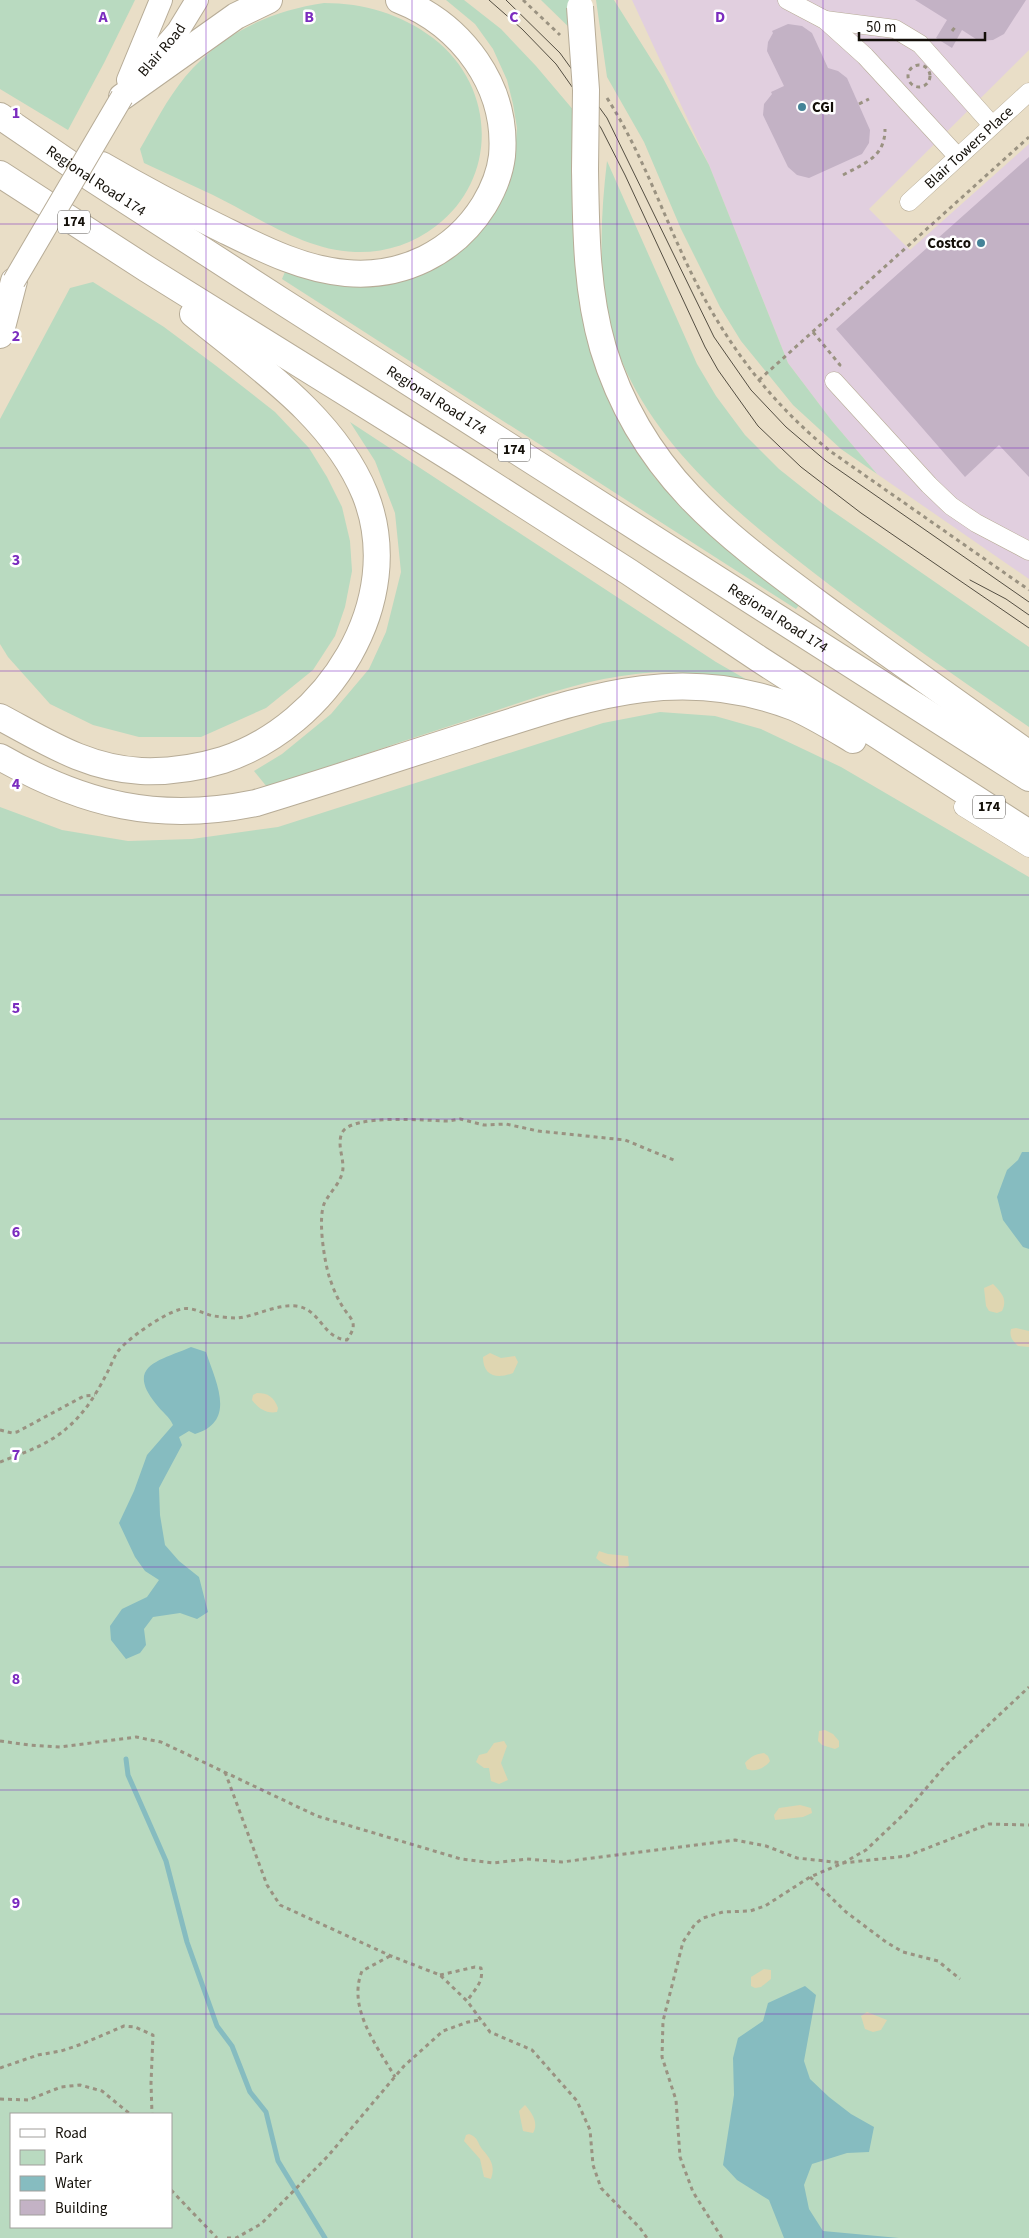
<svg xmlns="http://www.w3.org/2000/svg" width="1029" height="2238" font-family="'Source Sans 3',sans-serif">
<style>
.commercial{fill:#e1cfdf}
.green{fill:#b9dac0;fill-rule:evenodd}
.sand{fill:#dfd6b1}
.water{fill:#86bcc0}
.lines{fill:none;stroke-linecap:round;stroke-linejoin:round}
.stream{stroke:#86bcc0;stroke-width:5}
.building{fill:#c3b2c5}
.minor-casing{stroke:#b7ac97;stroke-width:19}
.major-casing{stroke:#b7ac97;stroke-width:24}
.highway-casing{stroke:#b7ac97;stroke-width:28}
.path{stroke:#9a9281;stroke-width:3;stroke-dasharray:4 4;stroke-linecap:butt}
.minor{stroke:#fff;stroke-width:18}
.major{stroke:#fff;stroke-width:22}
.highway{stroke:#fff;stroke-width:26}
.tram{stroke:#544e42;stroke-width:1}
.major-bridge-casing{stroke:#b7ac97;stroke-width:24;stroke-linecap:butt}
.highway-bridge-casing{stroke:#b7ac97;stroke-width:28;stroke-linecap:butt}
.major-bridge{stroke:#fff;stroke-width:22}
.highway-bridge{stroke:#fff;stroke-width:26}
.grid{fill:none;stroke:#7b2cbf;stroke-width:1;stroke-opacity:0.55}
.poi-dot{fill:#448398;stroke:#fff;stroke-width:2}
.labels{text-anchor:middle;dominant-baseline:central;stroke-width:5;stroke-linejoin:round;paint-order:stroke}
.shield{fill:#fff;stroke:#5a5752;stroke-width:1}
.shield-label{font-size:14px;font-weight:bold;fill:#130f08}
.street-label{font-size:15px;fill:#130f08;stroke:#fff}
.poi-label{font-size:15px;font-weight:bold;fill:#130f08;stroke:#fff;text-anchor:start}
.grid-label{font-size:16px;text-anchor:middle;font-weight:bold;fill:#7b2cbf;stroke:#fff;stroke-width:5;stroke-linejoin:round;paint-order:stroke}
</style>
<rect width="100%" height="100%" fill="#e9dec7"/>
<polygon class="commercial" points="632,0 1029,0 1029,50 869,209 910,250 1029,144 1029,579 877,474 832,421 788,363 709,165"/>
<g class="green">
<polygon points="0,0 135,0 104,63 68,130 0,89"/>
<polygon points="446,0 464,0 501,29 536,66 575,112 602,377 628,439 655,478 704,527 803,600 796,609 282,279 287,267 388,283 509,178 515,151 517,128 513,104 507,80 493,49 475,24"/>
<polygon points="541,0 572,0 576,34"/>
<polygon points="596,0 614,0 663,78 709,165 788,363 832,421 877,474 841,449 793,405 741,341 720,307 681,229 644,142 607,77"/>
<path d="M324 3C364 3 401 14 433 38 496 86 499 178 436 226 413 244 385 253 355 252 304 250 258 217 213 195 190 184 167 174 144 163L140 149C154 125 167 99 185 77 221 34 269 11 324 3Z"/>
<path d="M607 161 697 364 716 396 745 435 779 469 828 508 1029 647V727C962 681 896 635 831 586 753 526 669 462 626 371 596 306 599 230 607 161Z"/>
<polygon points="93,282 164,327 215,365 275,412 309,448 327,477 342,507 350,541 352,571 345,607 335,636 313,670 266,708 201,737 139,737 93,725 50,704 8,657 0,644 0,419 70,288"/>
<path d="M350 422 716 662 749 681C712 676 673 669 636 674 580 680 525 701 471 719 403 741 335 764 267 787L254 771 282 754 331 714 369 669 386 632 401 572 395 513 375 461Z"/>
<path d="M660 712 715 716 761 729 841 767 1029 877V2238H0V807L62 830 128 841 192 839 278 827 603 723ZM11 2114H171V2227H11Z"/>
</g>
<g class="sand">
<path d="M993 1284C1001 1292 1008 1299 1002 1311L997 1313 989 1311 986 1306 984 1288Z"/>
<path d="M1016 1328 1029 1331V1347L1018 1346C1013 1341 1009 1337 1011 1329Z"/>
<path d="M490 1353 501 1358 515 1356 518 1362 513 1373C498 1379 483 1377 483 1357Z"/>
<path d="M257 1393C268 1393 274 1397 278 1408L277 1412C266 1414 258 1408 252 1400L253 1395Z"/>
<path d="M599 1551 608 1554 628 1556 629 1566C620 1571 603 1565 596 1558Z"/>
<polygon points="825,1730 833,1734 839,1741 839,1747 835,1749 822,1745 818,1741 819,1731"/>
<polygon points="504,1741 507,1746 501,1763 508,1780 499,1784 491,1781 489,1768 484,1768 476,1762 479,1755 487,1753 494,1743"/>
<path d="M764 1753 768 1756 770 1761C766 1767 755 1773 747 1769L745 1763C751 1756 756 1754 764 1753Z"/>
<polygon points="800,1805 811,1808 812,1813 803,1817 775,1820 774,1815 779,1808"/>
<polygon points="764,1969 771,1970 771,1979 761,1987 755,1988 751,1986 751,1977"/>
<polygon points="867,2012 887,2020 881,2030 873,2032 865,2029 861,2016"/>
<path d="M525 2105C532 2113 539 2123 533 2133L523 2131 519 2111Z"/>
<path d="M469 2134C478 2137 477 2142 482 2149 490 2158 496 2166 491 2179L484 2177 480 2159 464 2141 466 2135Z"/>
</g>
<g class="water">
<polygon points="1022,1152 1029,1152 1029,1249 1023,1247 1003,1220 997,1197 1007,1170 1018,1160"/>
<path d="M191 1347 206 1352C216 1383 237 1421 195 1434L189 1431 179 1437 182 1445 159 1488 160 1515 165 1545 179 1561 199 1577 208 1612 197 1619 180 1613 153 1617 144 1629 146 1645 140 1653 126 1659 111 1640 110 1626 122 1609 147 1597 159 1580 145 1571 135 1557 119 1523 134 1491 147 1455 173 1425C169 1416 162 1412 156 1404 124 1365 162 1360 191 1347Z"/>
<polygon points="805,1986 816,1995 804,2061 810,2079 829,2097 851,2114 874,2127 869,2152 847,2153 812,2164 804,2185 809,2209 823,2231 899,2238 784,2238 769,2200 737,2180 723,2165 734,2095 733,2058 738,2038 763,2021 768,2003"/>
</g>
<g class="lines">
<polyline class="stream" points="126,1759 128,1775 166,1861 187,1942 217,2026 232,2046 250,2092 266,2112 278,2161 325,2238"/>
</g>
<g class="building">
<polygon points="915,0 1026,0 1004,34 993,40 979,41 962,30 952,48 936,38 947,20"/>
<polygon points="788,24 802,26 812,33 828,68 838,71 847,78 870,130 869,143 862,154 809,178 797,175 788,167 763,115 764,104 772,94 771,92 784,86 767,51 768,42 773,33 772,31"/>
<polygon points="1029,157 1029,477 999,445 965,477 836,329"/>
</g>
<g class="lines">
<g class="minor-casing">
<g id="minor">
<polyline points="787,0 825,20 865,56 958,157"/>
<polyline points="825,20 895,29 920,44 992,125"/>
<path id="s1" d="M909 202 1029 92"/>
<polyline points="834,381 929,485 951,506 976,523 1029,551"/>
<polyline points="963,807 1029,848"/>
</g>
</g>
<g class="major-casing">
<g id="major">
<polyline points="128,80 161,0"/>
<path id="s2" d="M135 81 178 31 197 0"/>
</g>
</g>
<g class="highway-casing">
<g id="highway">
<polyline points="122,97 236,16 269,0"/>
<path id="s3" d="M0 116 82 172 280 300 1029 778"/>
<path d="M102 165C140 187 179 208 218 227 259 247 300 269 346 273 402 278 454 253 484 205 493 190 500 173 502 156 508 86 462 25 399 0"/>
<path d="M585 169C586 230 586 289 603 348 642 478 731 539 834 615 899 662 964 708 1029 754"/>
<polyline points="0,174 147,269 462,465 629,572 759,659 1029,833"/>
<polyline points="0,335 14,281"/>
<path d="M0 717C47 742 86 768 141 771 168 772 197 768 223 760 327 726 408 602 365 494 333 416 256 366 193 314"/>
<path d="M0 757C84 805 159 823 256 803 329 781 403 756 476 733 586 698 678 663 793 707 814 716 833 728 853 740"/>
</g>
</g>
<g class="path">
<polyline points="523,0 560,35"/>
<polyline points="952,31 956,26"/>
<circle cx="919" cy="76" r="11"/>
<path d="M607 98C650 165 671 242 711 310 742 364 781 411 830 451L1029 590"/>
<polyline points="859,104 869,99"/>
<path d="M843 175C865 163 885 157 885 129"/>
<polyline points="813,332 840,365 839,366"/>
<polyline points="759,380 1029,137"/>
<polyline points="0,1430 12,1433 17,1432 84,1396 95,1395"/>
<path d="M0 1462C23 1453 48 1445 67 1428 84 1414 97 1393 107 1373 111 1366 114 1356 119 1350 130 1337 162 1315 178 1310 192 1305 202 1314 214 1316 221 1317 230 1318 237 1318 257 1316 276 1304 296 1306 321 1309 322 1338 347 1340 360 1321 350 1320 341 1304 336 1296 332 1285 329 1276 324 1259 318 1220 324 1204 329 1193 338 1186 342 1174 346 1161 336 1146 342 1133 351 1113 429 1121 449 1121L460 1119 484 1125 506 1124 538 1131 625 1140 676 1161"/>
<polyline points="0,1741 29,1745 60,1747 136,1737 161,1742 317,1816 461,1859 493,1863 527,1859 562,1862 735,1840 766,1846 797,1858 843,1863 907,1856 989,1824 1029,1825"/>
<polyline points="225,1772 267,1885 280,1905 391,1956 440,1975 467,2001 490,2032 532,2050 577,2101 590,2130 593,2165 601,2188 640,2228 647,2238"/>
<polyline points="810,1877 846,1912 886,1942 903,1952 938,1961 960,1979"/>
<path d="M390 1956 362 1971C347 2008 377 2046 395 2077"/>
<path d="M440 1975 475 1967 481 1968C484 1982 475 1989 467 2001"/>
<polyline points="0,2068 38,2055 61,2051 82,2044 124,2026 135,2027 153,2035 151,2083 152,2114"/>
<polyline points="0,2099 28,2100 61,2087 80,2085 102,2091 130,2114"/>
<polyline points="171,2190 217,2238"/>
<polyline points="227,2238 236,2238 261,2224 328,2156 404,2066 443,2031 468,2022 480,2020"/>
<polyline points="722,2238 693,2192 680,2157 676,2100 662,2057 663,2021 683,1942 695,1924 703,1918 723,1912 750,1911 765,1906 810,1877 843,1863 866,1850 905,1813 946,1765 1029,1687"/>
</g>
<use href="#minor" class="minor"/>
<use href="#major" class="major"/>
<use href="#highway" class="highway"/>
<g class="tram">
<polyline points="489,0 522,29 556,64 601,128 625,175 705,347 718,370 758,426 801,467 861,513 1029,628"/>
<polyline points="506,0 560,53 607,118 714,337 751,390 786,427 826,461 1029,602"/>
<polyline points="970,580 1006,599 1029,615"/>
</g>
<g class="major-bridge-casing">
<polyline id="major-bridge" points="14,281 122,97"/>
</g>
<g class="highway-bridge-casing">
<polyline id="highway-bridge" points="580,7 586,90 585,169"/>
</g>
<use href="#major-bridge" class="major-bridge"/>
<use href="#highway-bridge" class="highway-bridge"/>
</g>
<path class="grid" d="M206 0V2238M412 0V2238M617 0V2238M823 0V2238M0 224H1029M0 448H1029M0 671H1029M0 895H1029M0 1119H1029M0 1343H1029M0 1567H1029M0 1790H1029M0 2014H1029"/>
<g class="poi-dot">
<circle cx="802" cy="107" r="5"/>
<circle cx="981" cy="243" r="5"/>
</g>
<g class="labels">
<g class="shield">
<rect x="58" y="210.5" width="32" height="23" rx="4"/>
<rect x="498" y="438.5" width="32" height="23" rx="4"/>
<rect x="973" y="795.5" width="32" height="23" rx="4"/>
</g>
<g class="shield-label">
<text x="74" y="222">174</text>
<text x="514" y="450">174</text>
<text x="989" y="807">174</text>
</g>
<g class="street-label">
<text stroke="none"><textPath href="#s2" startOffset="41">Blair Road</textPath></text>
<text stroke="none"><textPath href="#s1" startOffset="81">Blair Towers Place</textPath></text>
<text stroke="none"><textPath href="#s3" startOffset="116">Regional Road 174</textPath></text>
<text stroke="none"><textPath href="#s3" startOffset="521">Regional Road 174</textPath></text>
<text stroke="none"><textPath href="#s3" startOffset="926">Regional Road 174</textPath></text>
</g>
<g class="poi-label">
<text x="812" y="107">CGI</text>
<text x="971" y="243" text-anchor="end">Costco</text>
</g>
</g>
<g class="grid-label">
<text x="103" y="22">A</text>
<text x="309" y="22">B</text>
<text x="514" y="22">C</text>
<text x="720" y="22">D</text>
<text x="16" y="118">1</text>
<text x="16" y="341">2</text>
<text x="16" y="565">3</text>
<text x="16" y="789">4</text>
<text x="16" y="1013">5</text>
<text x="16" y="1237">6</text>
<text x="16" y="1460">7</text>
<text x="16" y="1684">8</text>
<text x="16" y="1908">9</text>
</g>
<rect x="10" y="2113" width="162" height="115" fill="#ffffff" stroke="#a19f9c"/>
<rect x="20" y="2129" width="25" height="8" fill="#ffffff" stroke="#a19f9c"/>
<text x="55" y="2138" font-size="15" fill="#130f08">Road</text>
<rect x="20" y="2150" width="25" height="15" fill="#b9dac0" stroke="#a19f9c"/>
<text x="55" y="2163" font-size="15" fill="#130f08">Park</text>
<rect x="20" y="2176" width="25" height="15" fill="#86bcc0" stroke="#a19f9c"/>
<text x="55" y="2188" font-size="15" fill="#130f08">Water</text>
<rect x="20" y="2200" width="25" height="15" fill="#c3b2c5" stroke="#a19f9c"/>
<text x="55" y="2213" font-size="15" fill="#130f08">Building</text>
<path d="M859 32v8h126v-8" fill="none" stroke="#130f08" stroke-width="2.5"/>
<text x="866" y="32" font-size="15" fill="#130f08" stroke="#ffffff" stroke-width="4" paint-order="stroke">50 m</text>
</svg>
